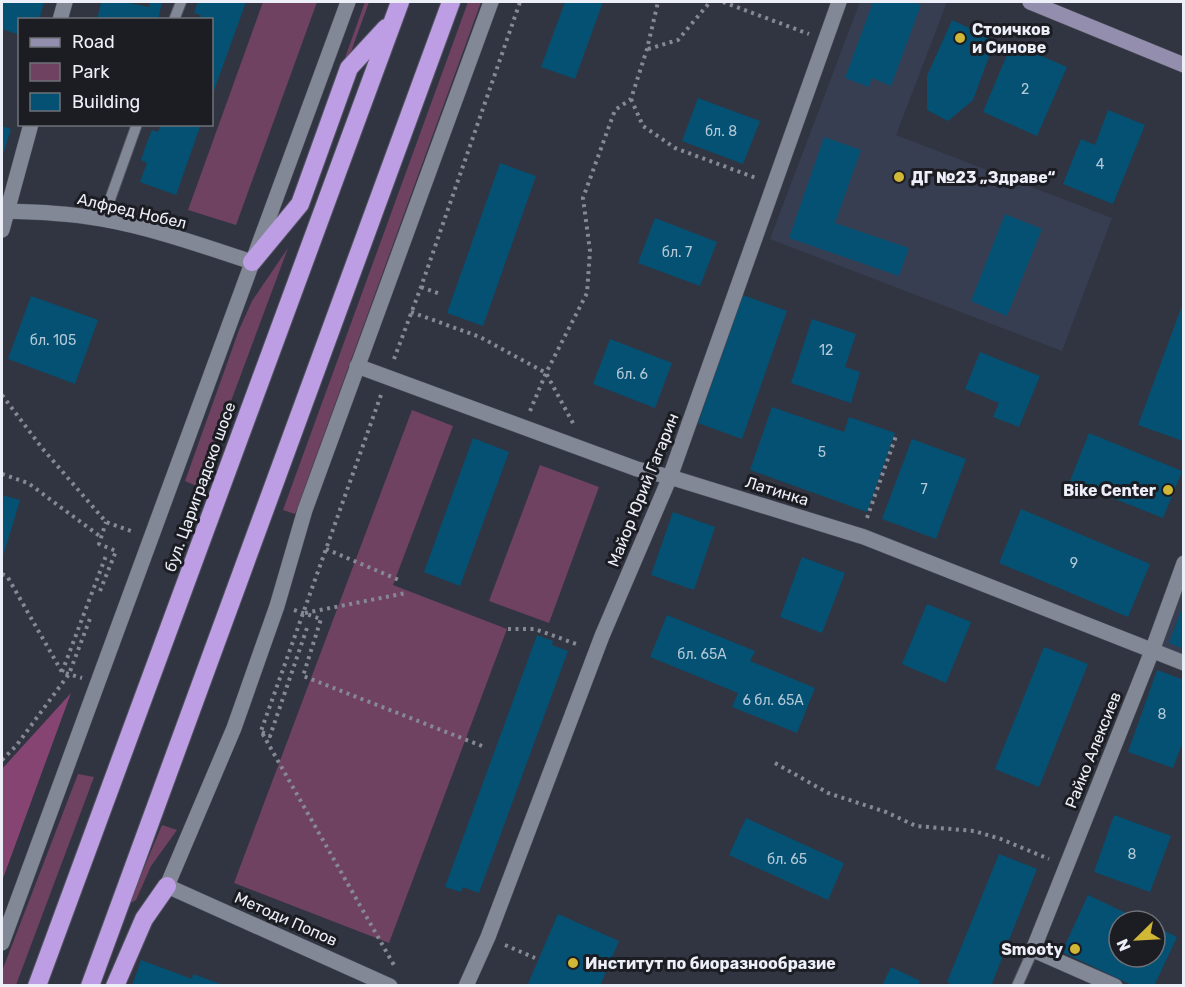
<svg xmlns="http://www.w3.org/2000/svg" width="1185" height="987" font-family="Rubik,sans-serif">
<style>
.built{fill:#383e51}
.green{fill:#704262}
.forest{fill:#864473}
.building{fill:#045173}
.lines{fill:none;stroke-linecap:round;stroke-linejoin:round}
.lane-casing{stroke:#50545e;stroke-width:12}
.street-casing{stroke:#50545e;stroke-width:16}
.secondary-casing{stroke:#50545e;stroke-width:16}
.highway-casing{stroke:#50545e;stroke-width:20}
.path{stroke:#868994;stroke-width:4;stroke-dasharray:3 4.5;stroke-linecap:butt}
.lane{stroke:#838897;stroke-width:10}
.street{stroke:#838897;stroke-width:15}
.secondary{stroke:#948eae;stroke-width:15}
.highway{stroke:#bd9de4;stroke-width:18}
.poi-dot{fill:#d1b736;stroke:#1b1d23;stroke-width:2}
.labels{text-anchor:middle;dominant-baseline:central;stroke-width:6;stroke-linejoin:round;paint-order:stroke}
.number-label{font-size:14px;fill:#b2c8d6}
.poi-label{font-size:16px;font-weight:bold;fill:#eceff7;stroke:#1b1d23;text-anchor:start}
.street-label{font-size:16px;fill:#eceff7;stroke:#1b1d23}
</style>
<rect width="100%" height="100%" fill="#313542"/>
<g class="built">
<polygon points="860,2 947,2 896,135 1112,218 1062,351 770,239"/>
<polygon points="1183,583 1183,654 1159,646"/>
</g>
<g class="green">
<polygon points="263,2 317,2 236,225 188,210"/>
<polygon points="365,2 369,2 302,187 299,186"/>
<polygon points="468,2 481,2 295,514 283,510"/>
<polygon points="288,248 199,487 185,481 239,330 252,301"/>
<polygon points="412,410 453,426 393,585 507,629 389,943 234,883"/>
<polygon points="540,465 599,487 549,623 489,601"/>
<polygon points="78,774 94,777 16,985 2,985 2,971"/>
<polygon points="162,825 177,830 151,866 136,900 129,904"/>
</g>
<polygon class="forest" points="71,693 2,881 2,769"/>
<g class="building">
<polygon points="2,2 44,2 39,20 20,20 20,35 2,29"/>
<polygon points="101,2 124,2 149,7 150,2 162,2 158,20 97,20"/>
<polygon points="198,2 246,2 212,96 212,20 199,20 201,15 194,13"/>
<polygon points="565,2 603,2 575,79 541,67"/>
<polygon points="873,2 912,2 921,5 891,86 872,78 869,87 845,78"/>
<polygon points="952,20 995,40 973,100 948,121 927,110 927,76"/>
<polygon points="1012,43 1067,67 1037,136 983,112"/>
<polygon points="698,98 760,121 743,164 682,141"/>
<polygon points="1108,110 1145,125 1113,204 1063,184 1081,139 1095,145"/>
<polygon points="161,124 201,124 176,195 140,182 147,163 141,160 146,145 152,130 158,132"/>
<polygon points="2,126 11,129 2,158"/>
<polygon points="824,137 861,150 835,223 909,248 899,276 789,238"/>
<polygon points="500,163 536,176 483,326 447,313"/>
<polygon points="1005,214 1042,229 1007,316 971,301"/>
<polygon points="655,218 717,242 700,286 638,263"/>
<polygon points="743,295 787,311 742,439 698,423"/>
<polygon points="31,296 98,320 75,384 8,359"/>
<polygon points="1183,303 1184,439 1183,441 1138,425"/>
<polygon points="812,319 856,334 845,367 860,372 851,403 791,383"/>
<polygon points="610,339 672,363 655,408 593,384"/>
<polygon points="980,352 1040,376 1019,427 993,417 999,403 965,389"/>
<polygon points="772,407 844,432 849,417 895,433 867,512 750,470"/>
<polygon points="1089,433 1182,471 1163,518 1070,481"/>
<polygon points="473,438 509,452 460,586 424,572"/>
<polygon points="912,439 966,459 936,539 882,519"/>
<polygon points="2,495 20,500 2,560"/>
<polygon points="1021,509 1150,564 1128,617 999,563"/>
<polygon points="673,512 715,527 694,590 651,575"/>
<polygon points="802,557 845,573 822,633 780,617"/>
<polygon points="927,604 971,622 946,683 902,664"/>
<polygon points="1183,605 1184,605 1184,649 1169,643"/>
<polygon points="667,615 755,651 750,661 815,688 797,733 732,707 738,693 650,657"/>
<polygon points="537,635 553,641 552,645 568,651 479,893 463,887 461,892 445,887"/>
<polygon points="1044,647 1088,664 1039,787 995,769"/>
<polygon points="1157,670 1184,680 1181,687 1184,688 1184,739 1173,768 1128,752"/>
<polygon points="1114,815 1171,836 1150,892 1094,872"/>
<polygon points="746,818 844,863 828,900 729,855"/>
<polygon points="999,854 1037,869 991,986 955,986 947,982"/>
<polygon points="1088,895 1143,921 1119,921 1119,957 1155,957 1155,926 1177,937 1154,986 1134,986 1062,952"/>
<polygon points="558,914 619,941 600,986 527,986"/>
<polygon points="141,960 192,979 193,974 226,986 132,986"/>
<polygon points="891,967 920,981 918,986 882,986"/>
</g>
<g class="lines">
<g class="lane-casing">
<g id="lane">
<polyline points="174,20 181,2"/>
<polyline points="103,219 137,124"/>
<polyline points="1017,986 1033,950"/>
</g>
</g>
<g class="street-casing">
<g id="street">
<polyline points="60,20 65,2"/>
<path d="M2 211C35 212 69 213 102 219 153 228 203 246 252 262"/>
<polyline points="2,230 31,124"/>
<polyline points="357,366 637,469 670,477 864,537 1184,663"/>
<polyline points="2,943 348,2"/>
<polyline points="390,986 167,886 234,728 277,606 305,510 491,2"/>
<polyline points="466,986 488,937 602,636 670,477 839,2"/>
<polyline points="1115,986 1033,950 1152,651 1184,563"/>
</g>
</g>
<g class="secondary-casing">
<polyline id="secondary" points="1030,2 1184,65"/>
</g>
<g class="highway-casing">
<g id="highway">
<polyline points="252,262 300,204 349,68 386,28"/>
<polyline points="37,986 400,2"/>
<polyline points="90,986 451,2"/>
<polyline points="115,986 144,919 167,886"/>
</g>
</g>
<g class="path">
<polyline points="723,2 809,34"/>
<polyline points="648,49 678,40 710,2"/>
<polyline points="631,99 643,126 675,148 756,178"/>
<polyline points="421,287 440,294"/>
<polyline points="411,312 480,337 546,373 575,427"/>
<polyline points="394,359 421,287 520,2"/>
<polyline points="2,395 42,448 106,522 134,532"/>
<polyline points="381,395 261,731 395,967"/>
<polyline points="530,411 546,373 587,293 590,251 583,198 615,110 631,99 647,49 658,2"/>
<polyline points="2,474 28,483 101,537"/>
<polyline points="867,518 896,436"/>
<polyline points="326,549 399,580"/>
<polyline points="2,574 7,576 62,672 82,678"/>
<polyline points="100,591 116,551 99,544 106,522"/>
<polyline points="294,610 321,619 303,676 482,746"/>
<polyline points="305,613 406,593"/>
<polyline points="508,629 535,629 579,645"/>
<polyline points="62,672 107,553"/>
<polyline points="262,732 270,736 307,628"/>
<polyline points="2,760 16,746 69,674 91,616"/>
<polyline points="775,763 828,793 886,812 916,826 974,831 1001,839 1049,859"/>
<polyline points="505,945 535,958"/>
</g>
<use href="#lane" class="lane"/>
<use href="#street" class="street"/>
<use href="#secondary" class="secondary"/>
<use href="#highway" class="highway"/>
</g>
<g class="poi-dot">
<circle cx="960" cy="38" r="6"/>
<circle cx="899" cy="177" r="6"/>
<circle cx="1168" cy="490" r="6"/>
<circle cx="1075" cy="949" r="6"/>
<circle cx="573" cy="963" r="6"/>
</g>
<g class="labels">
<g class="number-label">
<text x="1025" y="89">2</text>
<text x="721" y="131">бл. 8</text>
<text x="1100" y="164">4</text>
<text x="677" y="252">бл. 7</text>
<text x="53" y="340">бл. 105</text>
<text x="826" y="350">12</text>
<text x="632" y="374">бл. 6</text>
<text x="822" y="452">5</text>
<text x="924" y="489">7</text>
<text x="1074" y="563">9</text>
<text x="702" y="654">бл. 65А</text>
<text x="773" y="700">6 бл. 65А</text>
<text x="1162" y="714">8</text>
<text x="1132" y="854">8</text>
<text x="787" y="859">бл. 65</text>
</g>
<g class="poi-label">
<text x="972" y="29">Стоичков<tspan x="972" dy="18">и Синове</tspan></text>
<text x="911" y="177">ДГ №23 „Здраве“</text>
<text x="1156" y="490" text-anchor="end">Bike Center</text>
<text x="1063" y="949" text-anchor="end">Smooty</text>
<text x="585" y="963">Институт по биоразнообразие</text>
</g>
<g class="street-label">
<text transform="translate(132 211) rotate(13)">Алфред Нобел</text>
<text transform="translate(200 487) rotate(-70)">бул. Цариградско шосе</text>
<text transform="translate(643 490) rotate(-68)">Майор Юрий Гагарин</text>
<text transform="translate(777 491) rotate(17)">Латинка</text>
<text transform="translate(1093 750) rotate(-68)">Райко Алексиев</text>
<text transform="translate(286 919) rotate(24)">Методи Попов</text>
</g>
</g>
<rect width="1185" height="987" fill="none" stroke="#eceff7" stroke-width="6"/>
<rect x="18" y="18" width="195" height="108" fill="#1b1d23" stroke="#6f7178" stroke-width="1.5"/>
<rect x="30" y="38" width="30" height="9" fill="#948eae" stroke="#6f7178" stroke-width="1.5"/>
<text x="72" y="48" font-size="18" fill="#eceff7">Road</text>
<rect x="30" y="63" width="30" height="18" fill="#704262" stroke="#6f7178" stroke-width="1.5"/>
<text x="72" y="78" font-size="18" fill="#eceff7">Park</text>
<rect x="30" y="93" width="30" height="18" fill="#045173" stroke="#6f7178" stroke-width="1.5"/>
<text x="72" y="108" font-size="18" fill="#eceff7">Building</text>
<g transform="translate(1137 939) rotate(246)"><circle r="28" fill="#1b1d23" stroke="#6f7178" stroke-width="1.5"/>
<path d="M0-4.5L10 22L0 15L-10 22Z" fill="#d1b736"/>
<text y="-9" font-size="16" font-weight="bold" text-anchor="middle" fill="#eceff7">N</text>
</g>
</svg>
